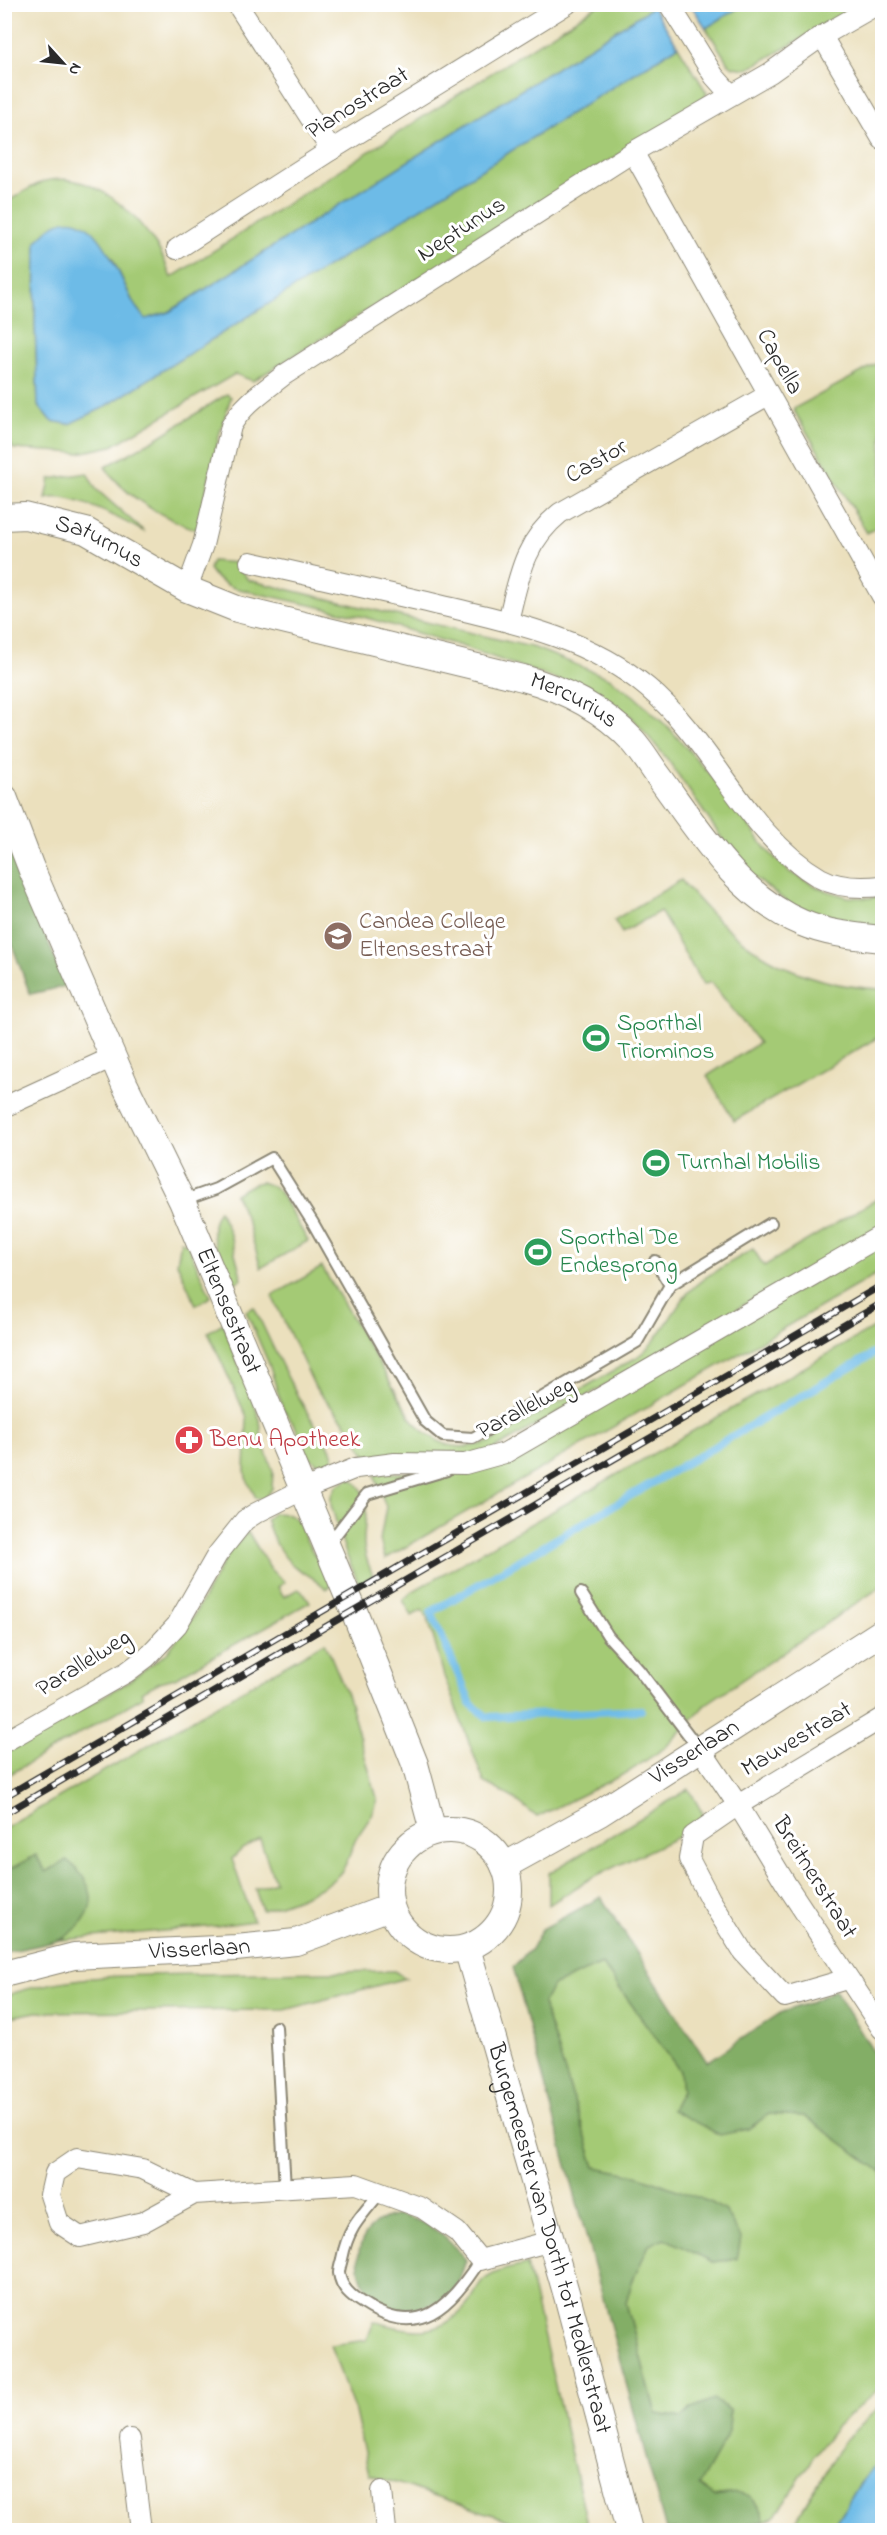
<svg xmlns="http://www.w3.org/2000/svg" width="887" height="2535" font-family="'Indie Flower',sans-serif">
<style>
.green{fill:#a4ca75;stroke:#687a50;stroke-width:1.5}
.forest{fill:#83ae66;stroke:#576c48;stroke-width:1.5}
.water{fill:#6dbbe7;stroke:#4c7389;stroke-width:1.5}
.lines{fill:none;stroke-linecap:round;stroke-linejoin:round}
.stream{stroke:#6dbbe7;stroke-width:8}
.service-casing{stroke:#8b8674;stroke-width:14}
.minor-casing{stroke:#8b8674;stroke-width:22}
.tertiary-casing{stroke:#8b8674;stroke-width:28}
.service{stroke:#fff;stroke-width:10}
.minor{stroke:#fff;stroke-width:20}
.tertiary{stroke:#fff;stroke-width:26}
.rail-casing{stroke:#2b2b2b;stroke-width:7}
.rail{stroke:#fff;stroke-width:4.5;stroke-dasharray:14;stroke-linecap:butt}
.labels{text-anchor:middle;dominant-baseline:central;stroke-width:6;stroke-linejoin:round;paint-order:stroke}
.street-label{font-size:24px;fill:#2b2b2b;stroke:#fff}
.education-label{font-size:24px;fill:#785e54;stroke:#fff;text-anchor:start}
.leisure-label{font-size:24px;fill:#27864d;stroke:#fff;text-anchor:start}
.health-label{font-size:24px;fill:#be3a42;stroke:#fff;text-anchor:start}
</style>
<rect width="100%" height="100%" fill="#fff"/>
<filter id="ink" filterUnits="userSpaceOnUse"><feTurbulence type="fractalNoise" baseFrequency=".0167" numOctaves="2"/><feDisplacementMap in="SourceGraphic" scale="12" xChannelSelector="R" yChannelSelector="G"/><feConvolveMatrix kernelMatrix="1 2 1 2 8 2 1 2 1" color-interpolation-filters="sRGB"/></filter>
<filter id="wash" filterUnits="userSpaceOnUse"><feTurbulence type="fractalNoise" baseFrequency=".008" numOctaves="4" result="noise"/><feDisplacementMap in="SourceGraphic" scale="24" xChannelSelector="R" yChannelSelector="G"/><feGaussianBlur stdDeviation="1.35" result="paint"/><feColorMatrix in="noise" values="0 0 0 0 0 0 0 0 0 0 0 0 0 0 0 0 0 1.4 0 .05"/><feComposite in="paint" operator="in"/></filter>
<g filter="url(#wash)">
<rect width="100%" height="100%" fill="#ebe0bd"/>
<g class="green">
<path d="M598 5H651L653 7 169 312 146 319 135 306 112 257 36 241 35 324 38 405 51 421 69 424 103 408 678 46 707 93 703 100 695 108 253 381 235 374 112 446 79 453 14 449 5 438V203C16 197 38 181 50 180 95 173 136 213 158 248 164 257 167 268 171 278Z"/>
<polygon points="743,5 861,5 748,69 733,67 728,63 706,28"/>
<polygon points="882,361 882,524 867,533 793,409"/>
<path d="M227 394 231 397 220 432 197 530C162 517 126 498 105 467L159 437Z"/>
<path d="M87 473 96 489 145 532C123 521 69 490 46 499L50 479Z"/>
<path d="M212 561 237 563 248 580 535 648 609 678 634 696 670 729 726 793 765 848 789 872 821 889 848 897 870 898 882 896V927L828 922 798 910 743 869 668 760 631 716 590 691 461 646 364 617 234 588C223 584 215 579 209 569Z"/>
<path d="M681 880C735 947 795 986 882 989V1035L734 1121 707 1076 759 1043 711 982 703 985 660 911 622 933 614 920Z"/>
<polygon points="261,1182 274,1187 279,1191 308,1241 261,1268 247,1221 235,1194 253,1184"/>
<path d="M882 1196V1225L486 1454 367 1457 347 1425 316 1389 272 1296 322 1267 413 1421C439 1447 456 1452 490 1442L637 1357C659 1341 670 1315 687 1294 703 1275 731 1263 753 1249L764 1266Z"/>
<path d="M219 1210 229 1231 242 1279 233 1284C223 1261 202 1234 219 1210Z"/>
<polygon points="181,1241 187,1244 211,1297 196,1305 177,1263"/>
<polygon points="882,1244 882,1271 385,1559 380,1540 386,1507 375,1476 378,1473 467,1473"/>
<path d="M254 1307C273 1346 290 1387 314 1423 322 1435 335 1450 333 1465H320L309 1457 295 1426 283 1409 269 1364 246 1311Z"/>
<polygon points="223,1323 260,1420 262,1441 273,1471 272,1489 263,1499 256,1498 246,1478 245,1470 247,1418 208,1332"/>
<polygon points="882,1323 882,1586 706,1704 666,1747 630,1771 537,1817 515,1799 484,1782 444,1676 428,1618 422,1610 412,1616 403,1600 413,1591"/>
<path d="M351 1478C375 1496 363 1520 364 1544 364 1555 369 1566 373 1576L359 1584 346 1554 331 1505V1496L337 1485Z"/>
<path d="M274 1513 288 1514 297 1520 308 1544 333 1585 326 1589C317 1579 306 1574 295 1567 281 1556 271 1536 266 1519Z"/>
<polygon points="248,1532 271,1570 285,1582 278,1587 284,1597 298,1589 305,1594 310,1602 175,1678 160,1682 141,1692 143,1697 5,1777 4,1754 126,1683 167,1653 193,1617 230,1550"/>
<path d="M325 1642 348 1697 377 1798C376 1814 364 1825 356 1839 351 1849 348 1863 341 1872 328 1889 283 1905 262 1910L255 1889 275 1882 260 1839 242 1849 232 1859 253 1921C189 1931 125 1933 61 1940 80 1925 90 1919 90 1893L46 1872 36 1855 5 1872 4 1829Z"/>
<polygon points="689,1789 705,1818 697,1828 591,1878 549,1905 549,1873"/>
<path d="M602 1964 680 2071 682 2091 672 2110 748 2129 769 2114 804 2116 882 2172V2386L837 2426 813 2457 776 2516 765 2521C750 2489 748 2491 714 2496L699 2485 729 2432 730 2410 691 2409 682 2418 656 2414 626 2303 632 2282 649 2245 664 2238 713 2262 737 2259 712 2203 640 2176 595 2167 543 2004 552 1986Z"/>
<path d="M394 1971 406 1978 285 2010 36 2012 5 2018V1996C66 1974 138 1975 203 1974 267 1973 331 1972 394 1971Z"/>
<path d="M527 2265 586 2519 589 2530H538L369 2474 355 2412 330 2345 367 2340 374 2321C412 2333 440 2338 468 2304 474 2297 477 2286 484 2280 496 2270 512 2268 527 2265Z"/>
<polygon points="882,2404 882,2457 859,2485 832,2530 790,2530 843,2442"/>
</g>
<g class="forest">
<polygon points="4,832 66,986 30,994 5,925"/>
<path d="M36 1855 46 1872 67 1860C90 1879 102 1903 78 1927 73 1931 66 1938 59 1940 42 1946 22 1948 5 1952V1872Z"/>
<path d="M601 1897 707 2062 782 2012 809 2003 835 1990 882 2066V2172L804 2116 769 2114 748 2129 720 2135 672 2110 682 2091 680 2071 602 1964 552 1986 543 2004 595 2167 640 2176 712 2203 725 2211 741 2238 737 2259 713 2262 664 2238 649 2245 632 2282 626 2303 656 2414 682 2418 691 2409 714 2400 730 2410 729 2432 699 2485 714 2496C748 2491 750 2489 765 2521L716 2530H666L513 1967 531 1949 542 1929Z"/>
<path d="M398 2215C431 2222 445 2235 466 2260 462 2272 458 2289 448 2297 431 2309 393 2315 377 2301 354 2280 351 2243 376 2223 382 2219 391 2217 398 2215Z"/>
</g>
<g class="water">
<polygon points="691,5 743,5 706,28"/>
<path d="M653 7 678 46 103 408 69 424 51 421 38 405 35 324 36 241C42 236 48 229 54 225 96 201 120 279 134 304 137 310 142 314 146 319L169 312Z"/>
<polygon points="882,2457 882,2530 832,2530 859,2485"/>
</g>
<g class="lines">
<polyline class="stream" points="641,1710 487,1717 471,1704 431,1612 882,1349"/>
</g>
</g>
<g filter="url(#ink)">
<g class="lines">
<g class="service-casing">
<g id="service">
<polyline points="182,1201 216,1189 272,1158 313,1223 425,1421 443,1436 473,1438 637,1342 670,1285 771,1223"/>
<polyline points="655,1261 670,1285"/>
<polyline points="327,1546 367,1494 447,1470"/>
<polyline points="581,1593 608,1636 639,1670 700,1750"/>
<polyline points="276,2027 285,2189"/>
<path d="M380 2193C360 2217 348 2228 342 2259 341 2263 339 2269 339 2273 341 2288 351 2296 364 2304 419 2340 450 2307 480 2260"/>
</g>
</g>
<g class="minor-casing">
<g id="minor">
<polyline points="237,4 331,150"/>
<polyline points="669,4 714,76 730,94"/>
<polyline points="822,36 882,139"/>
<polyline points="633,152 882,596"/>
<polyline points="177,249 331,150 567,4"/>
<path d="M250 562C309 575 368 589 427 602 505 621 585 635 648 688 714 743 746 835 820 878 838 888 863 888 882 886"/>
<path d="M187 589 203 545 231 426C243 404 264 391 284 375L633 152 770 73 822 36 878 4"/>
<path d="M508 621C519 578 523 543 560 513L768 395"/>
<polyline points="4,1107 113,1057"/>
<polyline points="4,1742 127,1672 147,1657 177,1625 217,1555 245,1520 256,1513 304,1489 356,1468 395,1463 465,1464 505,1453 882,1235"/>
<polyline points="701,1750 738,1805 786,1884 882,2029"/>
<polyline points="847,1979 785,1997 743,1952 710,1899 689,1859 693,1836 738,1805 882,1718"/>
<polyline points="194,2194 143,2222 80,2237 59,2223 50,2195 55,2173 77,2158 143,2169 194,2194 356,2184 422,2208 457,2232 480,2260 551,2241"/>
<polyline points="130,2439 141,2530"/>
<polyline points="382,2491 386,2530"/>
</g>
</g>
<g class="tertiary-casing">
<g id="tertiary">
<path id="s1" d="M4 517 25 516 86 531 187 589 237 609 523 678C564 689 604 710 633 741 642 751 649 763 657 774 697 828 737 896 802 923 828 934 855 936 882 939"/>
<path id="s2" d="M4 797 31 868 125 1085 182 1201 354 1611 415 1764 433 1831"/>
<circle cx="449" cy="1890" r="60"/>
<path id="s3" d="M504 1866 600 1813 882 1632"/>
<path id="s4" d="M467 1948 569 2303 629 2530"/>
<path id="s5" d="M4 1974 74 1956 236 1948 296 1942 390 1907"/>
</g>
</g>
<use href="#service" class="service"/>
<use href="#minor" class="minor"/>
<use href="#tertiary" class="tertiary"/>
<g class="rail-casing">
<g id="rail">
<polyline points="4,1797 882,1285"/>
<polyline points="4,1814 882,1303"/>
</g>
</g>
<use href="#rail" class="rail"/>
</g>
</g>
<defs>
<g id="school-disc" transform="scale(1.5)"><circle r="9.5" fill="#8d6e63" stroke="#fff"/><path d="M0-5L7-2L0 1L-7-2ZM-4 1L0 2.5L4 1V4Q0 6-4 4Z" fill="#fff"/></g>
<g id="stadium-disc" transform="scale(1.5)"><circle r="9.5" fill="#2e9e5b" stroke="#fff"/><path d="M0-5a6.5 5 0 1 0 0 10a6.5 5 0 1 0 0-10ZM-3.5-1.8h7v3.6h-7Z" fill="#fff"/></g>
<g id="pharmacy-disc" transform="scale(1.5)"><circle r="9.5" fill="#e0444e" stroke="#fff"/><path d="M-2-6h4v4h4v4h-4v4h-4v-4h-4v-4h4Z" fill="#fff"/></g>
</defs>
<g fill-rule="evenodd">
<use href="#school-disc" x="338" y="936"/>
<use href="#stadium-disc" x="596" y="1038"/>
<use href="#stadium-disc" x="656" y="1163"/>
<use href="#stadium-disc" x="538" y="1252"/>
<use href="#pharmacy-disc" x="189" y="1440"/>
</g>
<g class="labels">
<g class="street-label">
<text transform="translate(358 104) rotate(-32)">Pianostraat</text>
<text transform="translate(462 230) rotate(-33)">Neptunus</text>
<text transform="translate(779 362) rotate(61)">Capella</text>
<text transform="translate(597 462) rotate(-30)">Castor</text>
<text stroke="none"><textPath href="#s1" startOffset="100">Saturnus</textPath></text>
<text stroke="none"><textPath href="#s1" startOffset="604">Mercurius</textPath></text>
<text stroke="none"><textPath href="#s2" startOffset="561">Eltensestraat</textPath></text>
<text transform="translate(526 1409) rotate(-28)">Parallelweg</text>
<text transform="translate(84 1664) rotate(-32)">Parallelweg</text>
<text transform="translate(797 1740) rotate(-31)">Mauvestraat</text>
<text stroke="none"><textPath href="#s3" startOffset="222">Visserlaan</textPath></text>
<text transform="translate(814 1878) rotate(58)">Breitnerstraat</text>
<text stroke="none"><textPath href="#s5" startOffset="198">Visserlaan</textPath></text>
<text stroke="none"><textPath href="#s4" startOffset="302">Burgemeester van Dorth tot Medlerstraat</textPath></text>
</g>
<g class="education-label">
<text x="359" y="922">Candea College<tspan x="359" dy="28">Eltensestraat</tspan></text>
</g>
<g class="leisure-label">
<text x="617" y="1024">Sporthal<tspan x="617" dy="28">Triominos</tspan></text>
<text x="677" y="1163">Turnhal Mobilis</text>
<text x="559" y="1238">Sporthal De<tspan x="559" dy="28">Endesprong</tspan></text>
</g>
<g class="health-label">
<text x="210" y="1440">Benu Apotheek</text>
</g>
</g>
<rect width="887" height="2535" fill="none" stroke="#fff" stroke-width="24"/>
<g transform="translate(63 63) rotate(117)" stroke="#ffffff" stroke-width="4.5" paint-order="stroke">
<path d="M0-4.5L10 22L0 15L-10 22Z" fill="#2b2b2b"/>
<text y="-9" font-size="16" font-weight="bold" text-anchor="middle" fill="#2b2b2b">N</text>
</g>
</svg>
